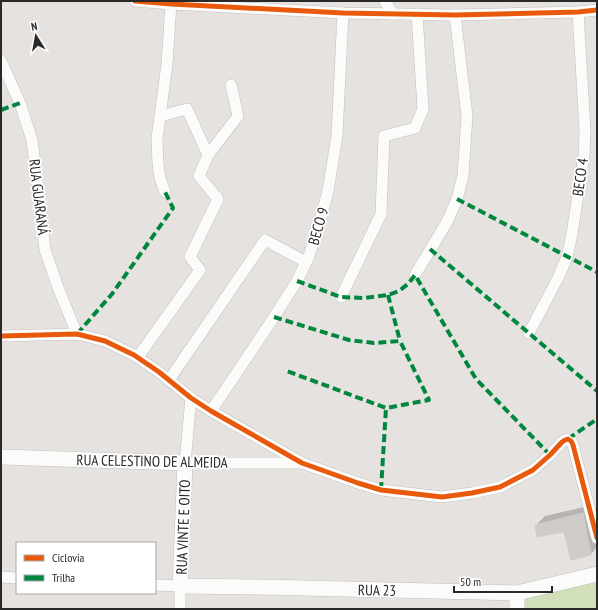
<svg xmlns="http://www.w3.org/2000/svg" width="598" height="610" font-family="'PT Sans Narrow',sans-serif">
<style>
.green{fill:#d2dfbb}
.shadow{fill:#0003}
.building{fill:#cecbc9;stroke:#d1cecc}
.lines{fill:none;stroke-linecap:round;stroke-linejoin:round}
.street-casing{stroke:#c0c0c1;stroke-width:12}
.secondary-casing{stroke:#c0c0c1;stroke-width:16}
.street{stroke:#fbfbfa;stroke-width:11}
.secondary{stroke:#fbfbfa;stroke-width:15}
.quiet{stroke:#00873e;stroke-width:4;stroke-dasharray:8 4;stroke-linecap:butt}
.cycleway-casing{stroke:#fff;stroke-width:8}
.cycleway{stroke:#e8590c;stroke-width:5}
.labels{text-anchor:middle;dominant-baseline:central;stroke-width:3.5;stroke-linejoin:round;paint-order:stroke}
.street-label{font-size:15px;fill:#292929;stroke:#fff}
</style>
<rect width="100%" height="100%" fill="#e6e2e0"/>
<polygon class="green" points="597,578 597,609 522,609 522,595"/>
<polygon class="shadow" points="593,505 597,527 597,547 591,554 565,530 536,525 545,516"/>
<polygon class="building" points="583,513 591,555 571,560 564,532 537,537 535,525"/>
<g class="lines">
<g class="street-casing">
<g id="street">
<polyline points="135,1 171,4 343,13 455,15 578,12 597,10"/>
<polyline points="385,1 393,14"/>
<polyline points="1,61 20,103 32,140 39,196 45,250 59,290 77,334"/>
<polyline points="160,116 187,109 208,155"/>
<polyline points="165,192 160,178 158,164 157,139 167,64 171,4 173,1"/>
<polyline points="415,275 447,222 457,199 463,176 467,116 455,15"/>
<polyline points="341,297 381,214 384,136 415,128 423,109 417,14"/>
<polyline points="529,333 558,278 567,257 572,234 584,155 585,130 578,12"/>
<polyline points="1,336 77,334 105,341 134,355 159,372 191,398 211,411 302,463 358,483 381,490 442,497 472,493 500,487 533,470 550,455 562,442 565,440 568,439 571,441 573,445 597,538"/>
<polyline points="138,357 200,270 190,257 218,199 199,176 208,155 238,116 231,85"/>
<polyline points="169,380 265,240 306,262"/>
<polyline points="191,398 185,463 302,463"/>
<polyline points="211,411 274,317 297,281 309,256 318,228 328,191 337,136 343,13"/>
<polyline points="1,577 17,578"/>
<polyline points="155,585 180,586 180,609"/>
</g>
</g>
<g class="secondary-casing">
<g id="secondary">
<polyline points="1,457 185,463 180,586 260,587 517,593 597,574"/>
<polyline points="517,609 517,593"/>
</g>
</g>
<use href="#street" class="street"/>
<use href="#secondary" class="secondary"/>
<g class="quiet">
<polyline points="1,110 20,103"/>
<polyline points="457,199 597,272"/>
<polyline points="430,249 597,391"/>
<polyline points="297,281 341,297 365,298 388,295 399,291 408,284 415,275 476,379 550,455"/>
<polyline points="388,295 400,341"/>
<polyline points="274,317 349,340 374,343 400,341 429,400 386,408 287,371"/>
<polyline points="77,334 112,294 173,208 165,192"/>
<polyline points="568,439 597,419"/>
<polyline points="381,490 386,408"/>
</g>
<g class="cycleway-casing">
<g id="cycleway">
<polyline points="135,1 171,4 343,13 455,15 578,12 597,10"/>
<polyline points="1,336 77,334 105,341 134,355 159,372 191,398 211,411 302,463 358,483 381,490 442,497 472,493 500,487 533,470 550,455 562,442 565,440 568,439 571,441 573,445 597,538"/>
</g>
</g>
<use href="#cycleway" class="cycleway"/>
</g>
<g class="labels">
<g class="street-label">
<text transform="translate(580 177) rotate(-82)">BECO 4</text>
<text transform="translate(39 197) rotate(83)">RUA GUARANÁ</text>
<text transform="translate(318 226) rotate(-74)">BECO 9</text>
<text transform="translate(152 461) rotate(1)">RUA CELESTINO DE ALMEIDA</text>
<text transform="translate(183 527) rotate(-88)">RUA VINTE E OITO</text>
<text transform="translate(377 590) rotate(1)">RUA 23</text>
</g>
</g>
<rect width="598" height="610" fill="none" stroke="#292929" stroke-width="4"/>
<rect x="16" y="542" width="140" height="52" fill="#ffffff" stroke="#a9a9a9"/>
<rect x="24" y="555" width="20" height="6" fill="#e8590c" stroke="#a9a9a9"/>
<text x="52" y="562" font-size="12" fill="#292929">Ciclovia</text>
<rect x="24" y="575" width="20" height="6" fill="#00873e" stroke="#a9a9a9"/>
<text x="52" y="582" font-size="12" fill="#292929">Trilha</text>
<g transform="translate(36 36) rotate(349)" stroke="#ffffff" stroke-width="3" paint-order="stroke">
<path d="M0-3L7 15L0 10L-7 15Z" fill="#292929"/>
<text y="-6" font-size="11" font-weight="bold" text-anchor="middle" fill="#292929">N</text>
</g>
<path d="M454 586v6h98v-6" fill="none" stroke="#292929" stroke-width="2"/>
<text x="460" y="586" font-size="12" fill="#292929" stroke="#ffffff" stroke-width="3" paint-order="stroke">50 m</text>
</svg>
